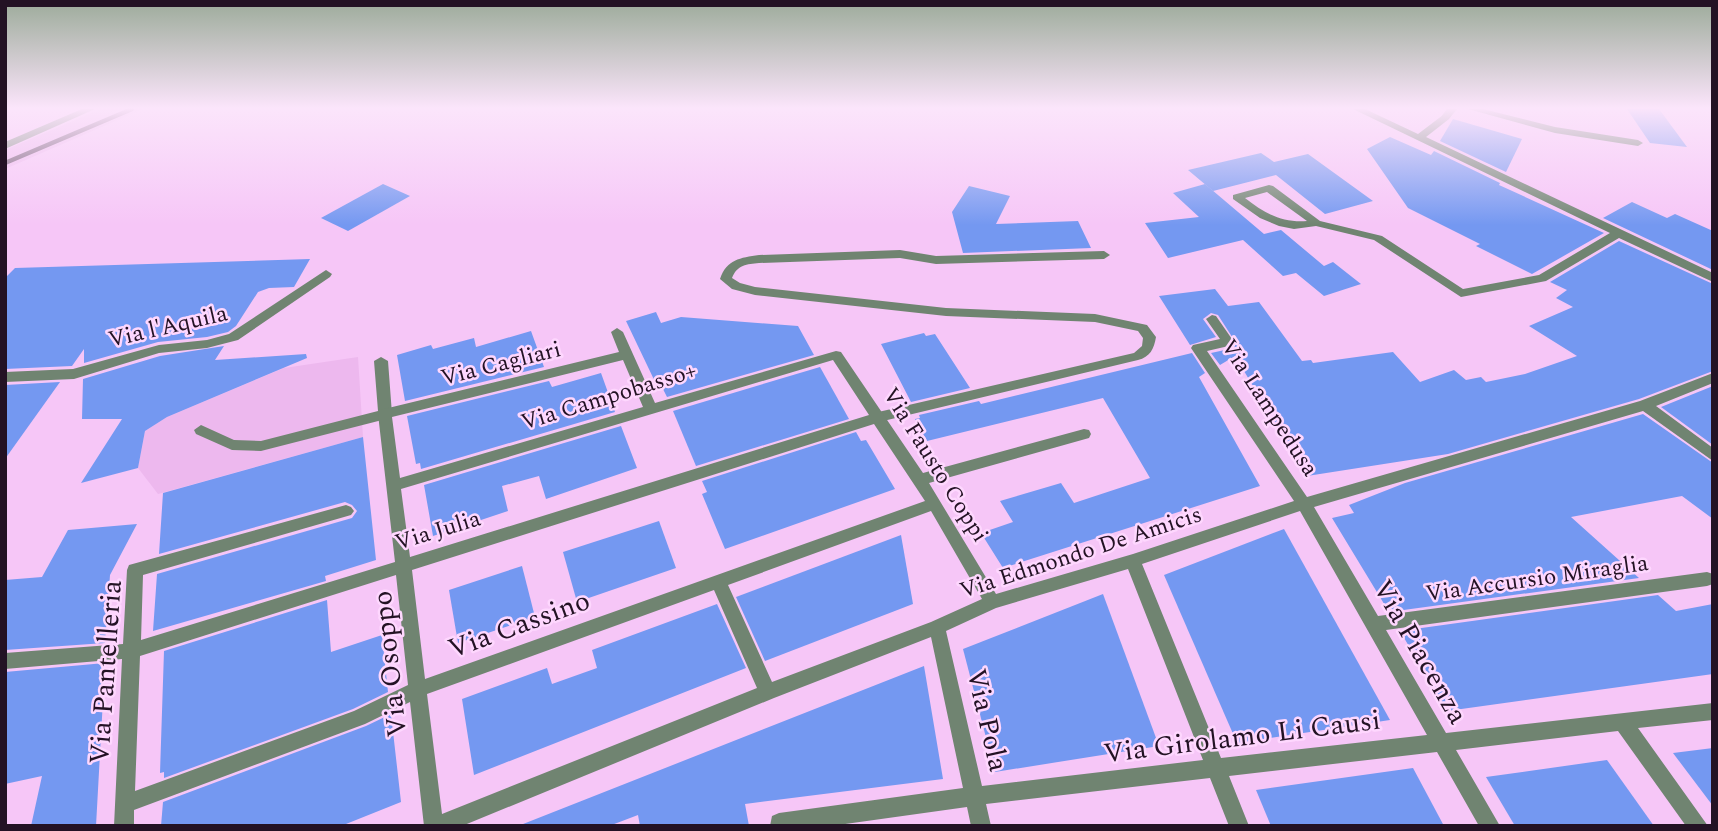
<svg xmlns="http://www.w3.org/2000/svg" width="1718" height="831" font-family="Spectral,serif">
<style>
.built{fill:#edb8ee}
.building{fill:#7498f1}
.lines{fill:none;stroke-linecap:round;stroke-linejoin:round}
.lane{fill:#708471;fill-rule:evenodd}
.street{fill:#708471;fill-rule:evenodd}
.rail{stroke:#5e455f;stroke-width:4.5}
.labels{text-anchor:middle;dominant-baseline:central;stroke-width:5;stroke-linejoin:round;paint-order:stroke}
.street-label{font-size:23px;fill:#231224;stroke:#fed7fe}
.near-street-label{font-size:28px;fill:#231224;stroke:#fed7fe}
</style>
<rect width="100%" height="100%" fill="#f6c6f7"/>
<g class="built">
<polygon points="101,109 143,109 5,169 5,150"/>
<polygon points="358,357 363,437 158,494 138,468 145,431 167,417 284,368"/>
</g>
<g class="building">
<polygon points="1627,109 1659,109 1687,147 1650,143"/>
<polygon points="1453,119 1522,139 1506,172 1440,141"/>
<polygon points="1390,137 1431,155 1434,151 1500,183 1499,185 1604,233 1532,274 1476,246 1480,244 1408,208 1367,149"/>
<polygon points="1261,153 1274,162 1308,154 1373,201 1325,214 1276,175 1213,191 1188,170"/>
<polygon points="383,184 410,196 348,231 321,218"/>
<polygon points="1205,184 1264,234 1281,230 1324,266 1333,262 1361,284 1324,296 1296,273 1283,276 1243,240 1168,258 1145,223 1199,217 1173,193"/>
<polygon points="969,186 1010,196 996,224 1078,221 1091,248 963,253 952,212"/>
<polygon points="1632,202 1667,218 1675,214 1713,231 1713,270 1603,218"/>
<polygon points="1619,241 1713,284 1713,371 1639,399 1448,454 1307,476 1235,356 1220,365 1211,353 1234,348 1236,343 1218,315 1211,313 1203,319 1216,337 1190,345 1159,296 1215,289 1228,306 1259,302 1302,361 1311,360 1313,363 1393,352 1420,382 1454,370 1466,380 1481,377 1486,382 1525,374 1577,356 1529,326 1573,307 1556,298 1567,290 1550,282"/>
<polygon points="310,259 294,287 269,288 258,292 236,326 228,332 207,337 158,342 84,363 84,349 72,366 5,369 5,278 15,268"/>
<polygon points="656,312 661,323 681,317 798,326 814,355 667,397 662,387 658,388 626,321"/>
<polygon points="531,331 544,367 405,401 397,355 431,345 433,349 474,338 476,347"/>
<polygon points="924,333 926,336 935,334 970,388 911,402 881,344"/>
<polygon points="224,346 215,360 306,354 307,358 167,417 145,431 138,468 81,483 122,419 82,419 83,379 160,356"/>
<polygon points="1192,353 1205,373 1199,377 1260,486 1003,568 981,533 1013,522 1000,501 1061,483 1074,503 1150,478 1103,398 927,441 915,419 920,418 919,415 979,401 981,404"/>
<polygon points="820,367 849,419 696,466 673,411"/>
<polygon points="601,373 615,412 421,469 420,463 416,464 407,416 549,381 552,387"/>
<polygon points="60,382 5,459 5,385"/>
<polygon points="1713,386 1713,445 1661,407"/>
<polygon points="1643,414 1713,463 1713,519 1682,496 1571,517 1639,578 1389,612 1332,518 1354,513 1349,505 1405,483"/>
<polygon points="621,426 637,468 546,499 539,476 502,486 508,511 433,536 424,485"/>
<polygon points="856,432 861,441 866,440 895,489 725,549 702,494 707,492 702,481"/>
<polygon points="363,437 376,560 325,576 326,581 153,631 157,574 352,518 357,511 352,505 345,502 159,554 163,493"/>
<polygon points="659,521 676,568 577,602 563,552"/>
<polygon points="137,524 110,575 105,643 5,650 5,580 42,577 68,530"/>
<polygon points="1284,529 1390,720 1237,743 1164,575"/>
<polygon points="901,535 913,604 765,661 736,597"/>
<polygon points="522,566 535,617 458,643 449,590"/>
<polygon points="1103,594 1159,746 995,772 963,649"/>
<polygon points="1658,595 1676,611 1713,604 1713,674 1447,711 1400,631"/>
<polygon points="327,600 331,652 382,635 388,692 353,709 164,778 164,772 160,773 164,651"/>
<polygon points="717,604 746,668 474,775 462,699 547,668 552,684 597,668 592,650"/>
<polygon points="105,663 96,826 31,826 42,776 5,784 5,672"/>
<polygon points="924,666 943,779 745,804 749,826 640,826 638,815 609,826 518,826"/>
<polygon points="391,714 401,802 341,826 161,826 163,802 366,726"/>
<polygon points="1713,748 1713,806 1673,753"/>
<polygon points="1607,760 1654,826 1515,826 1486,777"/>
<polygon points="1413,768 1444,826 1271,826 1256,790"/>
</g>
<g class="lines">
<g class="lane">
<polygon points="1447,109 1457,109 1449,119 1443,119 1441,117"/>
<polygon points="1468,109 1483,109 1555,127 1638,140 1643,143 1638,146 1555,133"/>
<path d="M900 250 936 256 1104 251 1110 255 1104 259 936 264 900 258 759 263C747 264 737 265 732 278L740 283 755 287 946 308 1095 314 1147 325 1156 337C1154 349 1150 357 1138 360L879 422 872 417 874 413 1134 353 1142 346 1143 338 1138 331 1095 322 946 316 755 295 732 289 720 279C727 259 740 258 759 255Z"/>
<polygon points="381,357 388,361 392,414 390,418 261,451 232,450 196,434 194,430 201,425 234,440 261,441 378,411 374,361"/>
</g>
<g class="street">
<polygon points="82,109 95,109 5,149 5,142"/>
<path d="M1353 109H1365L1418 134 1443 115H1449V119L1426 137 1713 273V282L1619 238 1546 281 1461 297 1374 240 1316 226 1294 229 1279 226 1260 218 1233 199V195L1269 185 1273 186 1320 221 1382 236 1463 289 1539 275 1610 233ZM1267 192 1307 221C1282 223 1264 213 1245 198Z"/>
<polygon points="326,270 332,274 330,277 238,340 207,348 159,353 74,379 5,382 5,372 73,369 159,345 207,340 229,334"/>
<path d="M1212 315 1216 316 1234 342 1233 345 1207 351 1307 497 1640 401 1713 373V383L1656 406 1713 448V461L1643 411 1314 507 1378 616 1707 572 1713 574V584L1707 586 1386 630 1446 733 1713 703V720L1638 728 1708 826H1686L1618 731 1456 750 1500 826H1479L1437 752 1229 776 1249 826H1229L1210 778 986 804 991 826H971L967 807 831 826H770L772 816 779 813 963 788 931 637 774 698 462 826H424L410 702 365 724 134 810V826H114L122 659 5 669V653L123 644 127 570 129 565 346 505 351 507 354 511 351 515 143 575 141 640 395 562 378 414 380 410 619 352 611 332 617 328 623 332 655 403 836 351 841 352 923 473 1084 429 1089 430 1091 434 1089 438 929 483 996 594 1133 554 1294 501 1191 348 1193 345 1220 339 1206 319ZM623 360 643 407 400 478 392 417ZM833 360 869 415 410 557 401 489ZM874 424 925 501 425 679 412 570ZM931 511 982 599 931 622 772 682 728 585ZM1300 511 1427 735 1221 758 1142 564ZM1128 569 1203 760 982 786 946 631 996 608ZM396 575 408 685 354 711 135 791 140 656ZM714 590 757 688 442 814 427 694Z"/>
</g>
<polyline class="rail" points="5,163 132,109"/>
</g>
<linearGradient id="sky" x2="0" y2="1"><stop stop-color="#9cab9a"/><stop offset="0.48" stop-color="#fbe5fb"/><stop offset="1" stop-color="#fbe5fb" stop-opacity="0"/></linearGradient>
<rect width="1718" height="225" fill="url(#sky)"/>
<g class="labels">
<g class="street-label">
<text transform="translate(168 327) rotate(-13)">Via l'Aquila</text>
<text transform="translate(501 364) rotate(-14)">Via Cagliari</text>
<text transform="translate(609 397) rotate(-17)">Via Campobasso+</text>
<text transform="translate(1269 408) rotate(57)">Via Lampedusa</text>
<text transform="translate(935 465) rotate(58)">Via Fausto Coppi</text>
<text transform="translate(438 531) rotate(-17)">Via Julia</text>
<text transform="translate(1081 553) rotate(-18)">Via Edmondo De Amicis</text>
<text transform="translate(1537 579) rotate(-8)">Via Accursio Miraglia</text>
</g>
<g class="near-street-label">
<text transform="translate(519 625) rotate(-20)">Via Cassino</text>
<text transform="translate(1420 652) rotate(60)">Via Piacenza</text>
<text transform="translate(390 664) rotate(-96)">Via Osoppo</text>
<text transform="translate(106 672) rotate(-86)">Via Pantelleria</text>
<text transform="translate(987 720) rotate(77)">Via Pola</text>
<text transform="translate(1242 737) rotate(-7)">Via Girolamo Li Causi</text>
</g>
</g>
<rect width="1718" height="831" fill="none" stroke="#231224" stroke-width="14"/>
</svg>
